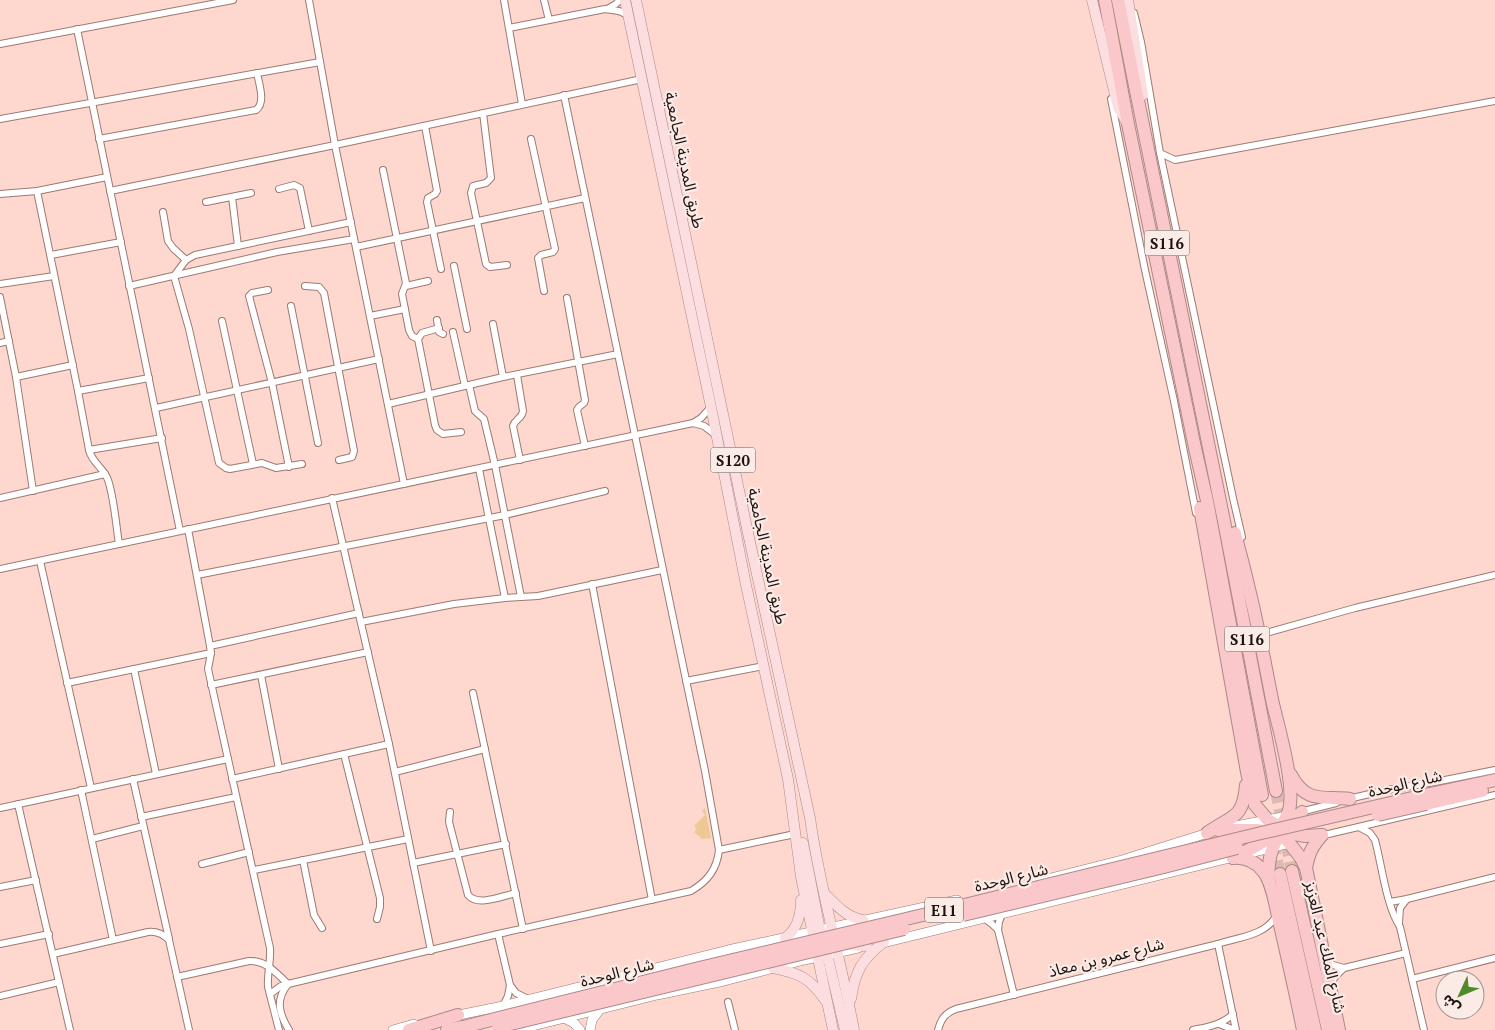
<svg xmlns="http://www.w3.org/2000/svg" width="1495" height="1030" font-family="'PT Serif','Noto Sans Arabic',serif">
<style>
.green{fill:#efc994}
.lines{fill:none;stroke-linecap:round;stroke-linejoin:round}
.highway-tunnel{stroke:#dcb9b1;stroke-width:12;stroke-dasharray:12 6;stroke-linecap:butt}
.street-casing{stroke:#9d7a72;stroke-width:8}
.secondary-casing{stroke:#9d7a72;stroke-width:10}
.primary-casing{stroke:#ad8889;stroke-width:11}
.highway-casing{stroke:#ad8889;stroke-width:14}
.street{stroke:#fff;stroke-width:6}
.secondary{stroke:#fff;stroke-width:9}
.primary{stroke:#fcdee0;stroke-width:10}
.highway{stroke:#fac8cb;stroke-width:12}
.highway-bridge-casing{stroke:#ad8889;stroke-width:14;stroke-linecap:butt}
.highway-bridge{stroke:#fac8cb;stroke-width:12}
.labels{text-anchor:middle;dominant-baseline:central;stroke-width:4.5;stroke-linejoin:round;paint-order:stroke}
.shield{fill:#faebe7;stroke:#60524f;stroke-width:1}
.shield-label{font-size:15px;font-weight:bold;fill:#1e110e}
.street-label{font-size:16px;fill:#1e110e;stroke:#faebe7}
</style>
<rect width="100%" height="100%" fill="#fed7ce"/>
<polygon class="green" points="705,808 711,838 702,839 694,832 697,829 694,826 705,815 702,811"/>
<g class="lines">
<g class="highway-tunnel">
<polyline points="1276,791 1292,871"/>
<polyline points="1273,843 1280,874"/>
</g>
<g class="street-casing">
<g id="street">
<polyline points="309,0 335,145 404,484"/>
<polyline points="504,0 522,104"/>
<polyline points="544,0 549,20"/>
<polyline points="607,9 616,4 620,0"/>
<polyline points="1134,13 1141,42 1160,153 1233,498 1242,537"/>
<polyline points="509,28 605,9 619,11 628,15"/>
<polyline points="77,29 180,531"/>
<polyline points="0,44 233,0"/>
<polyline points="1111,99 1145,270 1174,401 1196,513"/>
<polyline points="483,113 491,178 486,183 473,186 471,193 486,264 490,267 507,265"/>
<polyline points="0,119 320,62"/>
<polyline points="425,126 437,191 435,194 428,198 427,202 441,269"/>
<path d="M99 139 256 110C266 103 259 84 257 73"/>
<polyline points="531,139 555,249 553,252 541,255 538,258 544,291"/>
<polyline points="1160,153 1175,160 1495,101"/>
<polyline points="383,170 406,283 402,294 409,330 412,336 418,339"/>
<polyline points="279,189 294,185 300,188 309,231"/>
<path d="M37 191 78 391 89 450C92 463 104 468 108 480 114 497 116 525 119 544"/>
<polyline points="110,191 335,145 642,79"/>
<polyline points="0,194 37,191 107,177"/>
<polyline points="232,197 238,246"/>
<polyline points="206,202 251,193"/>
<polyline points="163,212 168,241 173,248 186,260"/>
<polyline points="356,247 585,198"/>
<polyline points="51,255 121,242"/>
<polyline points="454,266 467,329"/>
<polyline points="0,284 54,276"/>
<polyline points="129,286 277,252 354,239"/>
<polyline points="305,286 319,287 324,293 354,451 352,457 339,460"/>
<polyline points="406,286 428,281"/>
<polyline points="268,290 252,293 249,296 272,383 289,467"/>
<polyline points="0,297 16,377 33,491"/>
<polyline points="567,298 585,400 584,403 579,407 577,410 585,446"/>
<polyline points="291,306 318,443"/>
<polyline points="370,316 405,309"/>
<polyline points="437,320 439,332 443,334"/>
<polyline points="222,321 253,464"/>
<polyline points="493,324 503,377"/>
<polyline points="439,328 422,333 418,339 435,425 437,430 443,434 461,432"/>
<polyline points="453,332 465,386"/>
<polyline points="0,343 9,341"/>
<path d="M517 375 523 411C522 419 515 419 513 426L520 460"/>
<polyline points="16,377 73,365"/>
<polyline points="469,385 475,411 484,419 495,465 521,597"/>
<polyline points="78,391 149,378"/>
<polyline points="388,404 503,377 618,354"/>
<polyline points="156,408 379,359"/>
<polyline points="693,423 704,426 716,435"/>
<polyline points="89,450 162,438"/>
<polyline points="302,464 276,468 262,463 230,469 226,468 219,463 189,329 174,276 186,260 195,255 351,222"/>
<polyline points="479,469 505,598"/>
<polyline points="0,498 105,474"/>
<polyline points="332,498 389,744 431,951"/>
<path d="M188 529 210 646 211 653 208 669 270 948C271 961 267 974 268 987L279 1030"/>
<polyline points="40,561 91,788"/>
<polyline points="0,569 693,423 701,418 711,407"/>
<polyline points="197,575 505,515 605,491"/>
<polyline points="592,584 652,900"/>
<polyline points="361,622 454,604 505,598 538,596 662,570"/>
<polyline points="1259,635 1355,608 1495,575"/>
<polyline points="210,646 359,613"/>
<polyline points="134,669 156,774"/>
<polyline points="261,675 279,769"/>
<polyline points="686,681 764,666"/>
<polyline points="67,683 211,653"/>
<polyline points="211,685 368,652"/>
<polyline points="473,693 523,929"/>
<polyline points="344,754 380,898 380,907 377,919"/>
<polyline points="395,772 485,749"/>
<polyline points="133,779 169,939"/>
<polyline points="232,779 389,744"/>
<polyline points="81,790 113,940"/>
<polyline points="1348,799 1387,790 1435,782 1495,770"/>
<polyline points="18,804 70,1030"/>
<polyline points="0,808 228,759"/>
<path d="M450 812 449 822 468 895C478 907 502 896 516 893"/>
<polyline points="1300,812 1336,803"/>
<polyline points="141,817 236,797"/>
<path d="M1359 827 1370 833 1375 840C1382 866 1386 905 1400 927L1424 1030"/>
<polyline points="1320,836 1495,795"/>
<polyline points="92,839 143,826"/>
<polyline points="719,850 795,834"/>
<polyline points="303,860 314,915 322,928"/>
<polyline points="413,863 506,844"/>
<polyline points="202,864 249,852"/>
<polyline points="254,870 408,839"/>
<polyline points="0,887 36,880"/>
<polyline points="1390,902 1407,899 1495,877"/>
<polyline points="1002,914 999,922 998,930 1014,995"/>
<polyline points="984,918 992,924 998,930"/>
<polyline points="1399,923 1400,908 1407,899"/>
<polyline points="498,934 510,985 508,996 503,1006"/>
<polyline points="0,944 49,934"/>
<polyline points="1218,944 1236,1030"/>
<path d="M53 954 148 932C157 931 163 934 169 940L189 1030"/>
<polyline points="1326,959 1333,965 1344,968"/>
<path d="M177 977 249 961C266 960 276 973 288 984 275 1000 279 1014 289 1030"/>
<polyline points="1412,979 1495,958"/>
<polyline points="1331,983 1335,977 1344,968 1406,953"/>
<polyline points="510,985 516,993 528,999"/>
<path d="M270 994 281 986 288 984 498 934 691 891C708 881 717 869 719 850L705 771 564 95"/>
<polyline points="0,996 59,982"/>
<polyline points="728,1002 735,1030"/>
<polyline points="1219,1024 1235,1030"/>
<path d="M938 1030C941 1019 945 1013 956 1009L1218 944C1239 937 1265 936 1277 915"/>
<path d="M1193 1030C1207 1027 1222 1025 1233 1014"/>
</g>
</g>
<g class="secondary-casing">
<g id="secondary">
<polyline points="1236,826 1287,816"/>
<polyline points="1250,853 1290,843"/>
<polyline points="1031,883 1122,860 1211,832"/>
<polyline points="879,944 1238,856"/>
<polyline points="454,1016 503,1006 728,950 957,900"/>
<polyline points="564,1018 574,1023 580,1030"/>
<polyline points="393,1030 414,1024"/>
<polyline points="516,1030 657,995 724,981 804,960 858,948"/>
<polyline points="590,1030 592,1020 600,1009"/>
</g>
</g>
<g class="primary-casing">
<g id="primary">
<polyline points="625,0 711,407 746,585 788,779 801,877 833,1030"/>
<path d="M636 0 748 533 810 818C820 890 841 959 854 1030"/>
<polyline points="1092,0 1118,107 1126,121"/>
<polyline points="1128,0 1143,95"/>
<polyline points="803,843 820,930 830,940"/>
<path d="M824 893C836 905 846 917 863 920"/>
<path d="M785 938C797 930 801 914 801 900"/>
<polyline points="822,942 827,954 845,1030"/>
<polyline points="846,945 867,946"/>
<path d="M773 968C799 973 810 978 825 1000"/>
<path d="M851 999C855 971 862 959 884 942"/>
</g>
</g>
<g class="highway-casing">
<g id="highway">
<polyline points="1105,0 1128,124 1195,448 1207,501 1262,795"/>
<polyline points="1118,0 1134,81 1224,521 1276,791"/>
<polyline points="1200,508 1247,772 1255,805 1268,820 1289,833 1305,836 1322,835"/>
<path d="M1291 775C1306 804 1323 796 1350 799"/>
<polyline points="1425,795 1495,780"/>
<polyline points="1426,804 1482,791"/>
<polyline points="1218,830 1257,830 1274,833 1287,840 1301,858 1306,868 1311,892 1339,1030"/>
<path d="M1207 833C1232 815 1243 820 1246 785"/>
<path d="M1233 858C1254 847 1279 837 1288 813 1297 791 1279 729 1273 704 1265 665 1258 624 1248 585 1244 567 1239 550 1235 533"/>
<path d="M1233 858C1245 857 1255 861 1263 871 1273 883 1276 910 1280 925 1288 960 1296 995 1303 1030"/>
<path d="M1306 868C1309 852 1312 847 1322 835"/>
<polyline points="1292,871 1328,1030"/>
<polyline points="1280,874 1315,1030"/>
<path d="M1269 881C1266 851 1278 830 1302 812"/>
<polyline points="409,1030 458,1015"/>
<polyline points="447,1030 463,1027"/>
</g>
</g>
<use href="#street" class="street"/>
<use href="#secondary" class="secondary"/>
<use href="#primary" class="primary"/>
<use href="#highway" class="highway"/>
<g class="highway-bridge-casing">
<g id="highway-bridge">
<polyline points="1378,815 1426,804"/>
<polyline points="963,915 1164,867 1237,848"/>
<polyline points="463,1027 695,969 948,909 1257,834 1425,795"/>
<polyline points="498,1027 904,929"/>
</g>
</g>
<use href="#highway-bridge" class="highway-bridge"/>
</g>
<g class="labels">
<g class="shield">
<rect x="1144.5" y="230.5" width="45" height="25" rx="4"/>
<rect x="710.5" y="447.5" width="45" height="25" rx="4"/>
<rect x="1224.5" y="626.5" width="45" height="25" rx="4"/>
<rect x="925" y="897.5" width="38" height="25" rx="4"/>
</g>
<g class="shield-label">
<text x="1167" y="243">S116</text>
<text x="733" y="460">S120</text>
<text x="1247" y="639">S116</text>
<text x="944" y="910">E11</text>
</g>
<g class="street-label">
<text transform="translate(685 160) rotate(78)">طريق المدينة الجامعية</text>
<text transform="translate(768 556) rotate(78)">طريق المدينة الجامعية</text>
<text transform="translate(1405 783) rotate(-13)">شارع الوحدة</text>
<text transform="translate(1011 877) rotate(-14)">شارع الوحدة</text>
<text transform="translate(1326 947) rotate(77)">شارع الملك عبد العزيز</text>
<text transform="translate(1106 957) rotate(-14)">شارع عمرو بن معاذ</text>
<text transform="translate(617 972) rotate(-14)">شارع الوحدة</text>
</g>
</g>
<g transform="translate(1460 995) rotate(226)"><circle r="24" fill="#faebe7" stroke="#a29490"/>
<path d="M0-4L9 19L0 12L-9 19Z" fill="#4f8b2a"/>
<text y="-8" font-size="14" font-weight="bold" text-anchor="middle" fill="#1e110e">ش</text>
</g>
</svg>
